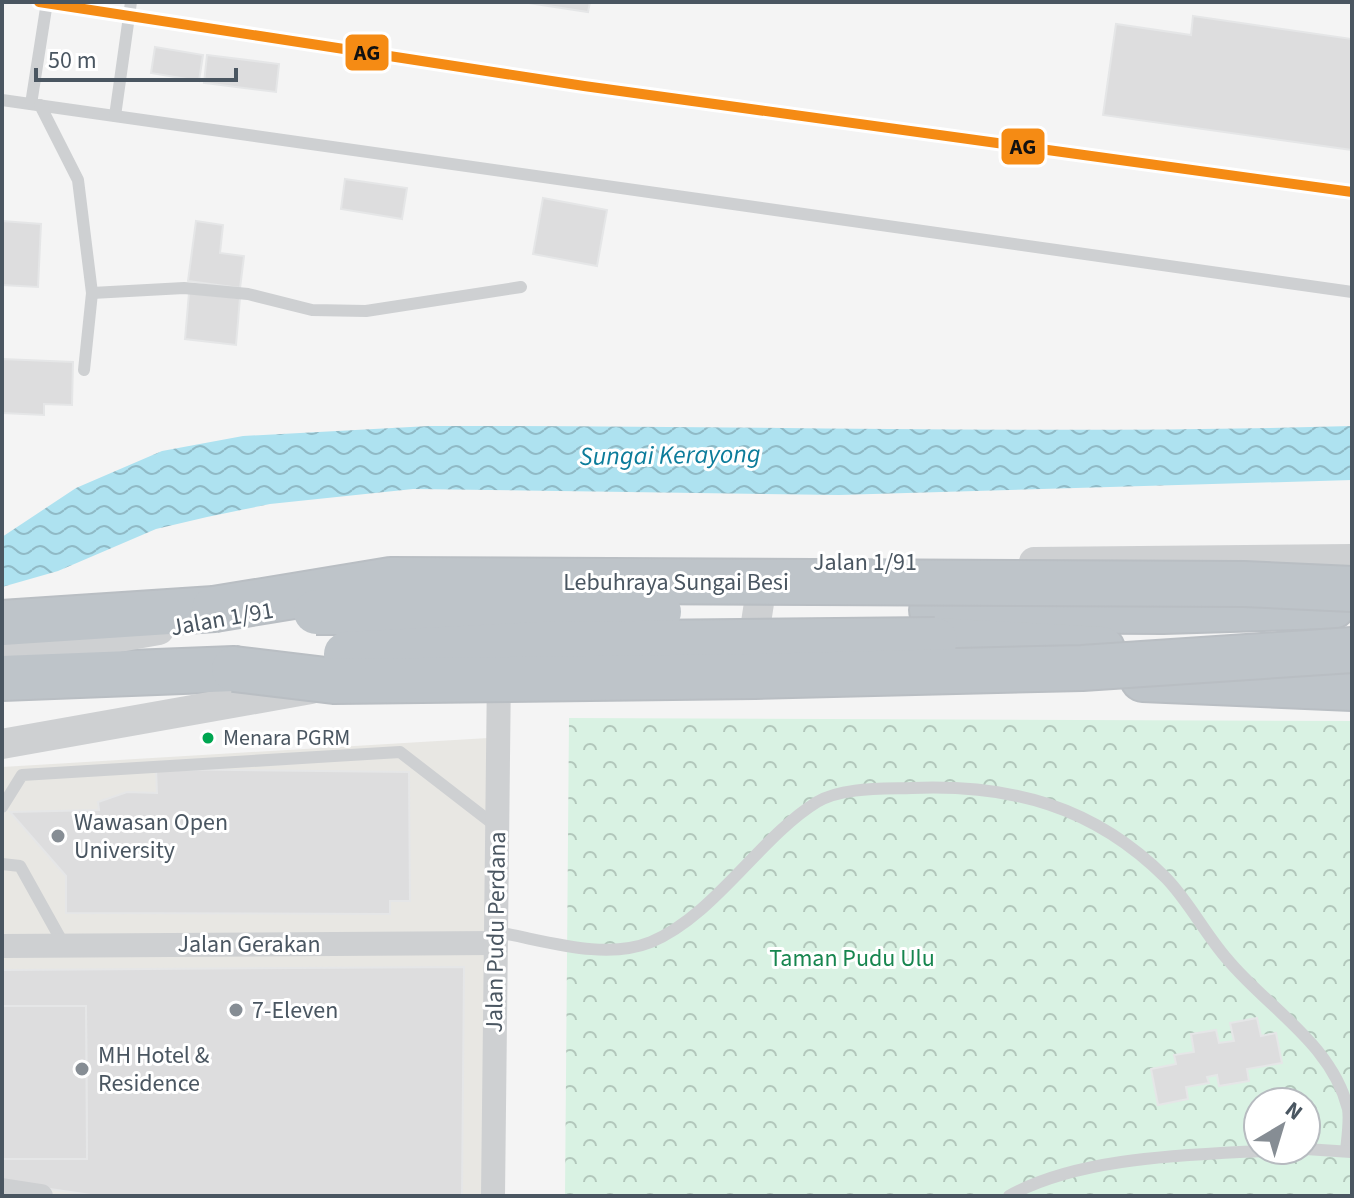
<svg xmlns="http://www.w3.org/2000/svg" width="1354" height="1198" font-family="'Source Sans 3',sans-serif">
<style>
.commercial{fill:#e8e7e3}
.park{fill:url(#park-crowns);fill-rule:evenodd}
.water{fill:url(#water-waves)}
.building{fill:#ddddde;stroke:#e5e6e7;stroke-width:2}
.lines{fill:none;stroke-linecap:round;stroke-linejoin:round}
.motorway-casing{stroke:#b9bec3;stroke-width:48}
.service{stroke:#ced0d2;stroke-width:12}
.minor{stroke:#ced0d2;stroke-width:24}
.tertiary{stroke:#ced0d2;stroke-width:30}
.motorway{stroke:#bec4c9;stroke-width:44}
.motorway-bridge-casing{stroke:#b9bec3;stroke-width:48;stroke-linecap:butt}
.motorway-bridge{stroke:#bec4c9;stroke-width:44}
.rail-1-casing{stroke:#fff;stroke-width:16}
.rail-1{stroke:#f58b14;stroke-width:10}
.bus-dot{fill:#00a651;stroke:#fff;stroke-width:3}
.poi-dot{fill:#868d94;stroke:#fff;stroke-width:3}
.labels{text-anchor:middle;dominant-baseline:central;stroke-width:6;stroke-linejoin:round;paint-order:stroke}
.bus-label{font-size:22px;fill:#4a5661;stroke:#fff;text-anchor:start}
.street-label{font-size:24px;fill:#4a5661;stroke:#fff}
.poi-label{font-size:24px;fill:#4a5661;stroke:#fff;text-anchor:start}
.park-label{font-size:24px;fill:#17864f;stroke:#fff}
.water-label{font-size:26px;font-style:italic;fill:#0c7c9b;stroke:#fff}
.line-badge{stroke:#fff;stroke-width:3}
.pale-badge-label{font-size:22px;text-anchor:middle;font-weight:bold;fill:#111}
</style>
<defs>
<pattern id="park-crowns" width="20" height="18" patternUnits="userSpaceOnUse" patternTransform="scale(2)"><rect width="20" height="18" fill="#d9f2e3"/><path d="M2 6a3 3 0 1 1 6 0M12 15a3 3 0 1 1 6 0" fill="none" stroke="#b2c7bb"/></pattern>
<pattern id="water-waves" width="16" height="10" patternUnits="userSpaceOnUse" patternTransform="scale(2)"><rect width="16" height="10" fill="#aee2f0"/><path d="M0 5q4-4 8 0t8 0" fill="none" stroke="#90bac6"/></pattern>
</defs>
<rect width="100%" height="100%" fill="#f4f4f4"/>
<polygon class="commercial" points="488,738 485,1196 2,1196 2,767"/>
<path class="park" d="M569 718 1352 721V1196H565ZM1258 1102H1306V1150H1258Z"/>
<path class="water" d="M429 426C737 425 1044 435 1352 426V480L839 495 413 489 270 504 207 517 156 529 58 571 2 587V537L76 488 162 451 243 436Z"/>
<g class="building">
<polygon points="522,2 590,2 588,12"/>
<polygon points="1193,16 1352,39 1352,150 1103,115 1116,24 1191,35"/>
<polygon points="155,47 203,55 199,81 151,73"/>
<polygon points="207,55 279,64 276,92 204,83"/>
<polygon points="345,179 407,188 402,219 341,209"/>
<polygon points="543,198 607,210 597,266 533,254"/>
<polygon points="2,221 41,224 38,287 2,285"/>
<polygon points="196,221 223,225 220,253 244,256 240,288 188,281"/>
<polygon points="189,293 240,298 236,345 185,339"/>
<polygon points="2,359 73,362 72,405 44,404 44,415 3,413"/>
<polygon points="156,769 409,772 410,901 390,901 390,914 66,913 66,876 10,812 99,810 98,802 127,792 157,793"/>
<polygon points="464,967 462,1196 98,1196 2,1182 2,1159 87,1159 86,1006 2,1006 2,970"/>
<polygon points="2,1006 86,1006 87,1159 2,1159"/>
<polygon points="1257,1018 1261,1036 1276,1033 1282,1063 1247,1069 1249,1081 1219,1086 1217,1075 1207,1077 1209,1083 1186,1087 1188,1099 1158,1105 1151,1069 1176,1064 1174,1055 1194,1052 1191,1034 1216,1030 1219,1043 1234,1041 1230,1023"/>
</g>
<g class="lines">
<g class="motorway-casing">
<g id="motorway">
<polyline points="932,610 1163,611 1333,606"/>
<polyline points="2,623 214,609"/>
<polyline points="935,640 1102,649"/>
<polyline points="2,678 234,669"/>
<polyline points="1143,679 1352,688"/>
</g>
</g>
<g class="service">
<polyline points="2,100 1352,292"/>
<polyline points="31,104 47,2"/>
<polyline points="40,105 78,180 92,293 84,370"/>
<polyline points="115,116 131,2"/>
<polyline points="92,293 184,288 248,294 312,310 366,311 521,287"/>
<polyline points="2,807 22,775 400,752 497,827"/>
<polyline points="2,864 20,866 64,945"/>
<path d="M496 932C544 940 604 961 651 942 714 916 760 837 817 802 842 787 883 789 912 788 1011 784 1094 806 1166 878 1190 903 1205 934 1228 960 1268 1008 1332 1044 1348 1109 1350 1121 1347 1139 1346 1151"/>
<polyline points="1306,1149 1351,1152"/>
<path d="M1009 1196C1082 1155 1196 1155 1279 1150"/>
</g>
<g class="minor">
<polyline points="2,946 495,943"/>
<polyline points="2,1190 41,1196"/>
<polyline points="493,1196 499,670"/>
</g>
<g class="tertiary">
<polyline points="1034,562 1352,559"/>
<polyline points="771,652 765,650 755,629 761,590 784,575"/>
<polyline points="2,653 45,650 159,630"/>
<polyline points="2,744 311,689"/>
</g>
<use href="#motorway" class="motorway"/>
<g class="motorway-bridge-casing">
<g id="motorway-bridge">
<polyline points="214,609 391,580 1244,584 1352,589"/>
<polyline points="316,612 659,612"/>
<polyline points="346,654 540,644 935,640"/>
<polyline points="234,669 334,681 755,676 1082,668 1352,650"/>
</g>
</g>
<use href="#motorway-bridge" class="motorway-bridge"/>
<g class="rail-1-casing">
<polyline id="rail-1" points="39,2 584,86 1352,192"/>
</g>
<use href="#rail-1" class="rail-1"/>
</g>
<circle class="bus-dot" cx="208" cy="738" r="7"/>
<g class="poi-dot">
<circle cx="58" cy="836" r="8"/>
<circle cx="236" cy="1010" r="8"/>
<circle cx="82" cy="1069" r="8"/>
</g>
<g class="labels">
<g class="bus-label">
<text x="223" y="738">Menara PGRM</text>
</g>
<g class="street-label">
<text x="865" y="562">Jalan 1/91</text>
<text x="676" y="582">Lebuhraya Sungai Besi</text>
<text transform="translate(222 619) rotate(-10)">Jalan 1/91</text>
<text transform="translate(496 932) rotate(-89)">Jalan Pudu Perdana</text>
<text x="249" y="944">Jalan Gerakan</text>
</g>
<g class="poi-label">
<text x="74" y="822">Wawasan Open<tspan x="74" dy="28">University</tspan></text>
<text x="252" y="1010">7-Eleven</text>
<text x="98" y="1055">MH Hotel &amp;<tspan x="98" dy="28">Residence</tspan></text>
</g>
<g class="park-label">
<text x="852" y="958">Taman Pudu Ulu</text>
</g>
<g class="water-label">
<text transform="translate(670 455) rotate(-1)">Sungai Kerayong</text>
</g>
</g>
<g class="line-badge">
<rect x="344" y="33" width="46" height="39" rx="8" fill="#f58b14"/>
<rect x="1000" y="127" width="46" height="39" rx="8" fill="#f58b14"/>
</g>
<g class="pale-badge-label">
<text x="367" y="60">AG</text>
<text x="1023" y="154">AG</text>
</g>
<rect width="1354" height="1198" fill="none" stroke="#4a5661" stroke-width="8"/>
<g transform="translate(1282 1126) rotate(38)"><circle r="38" fill="#ffffff" stroke="#b7bbc0" stroke-width="2"/>
<path d="M0-6L14 30L0 20L-14 30Z" fill="#868d94"/>
<text y="-12" font-size="22" font-weight="bold" text-anchor="middle" fill="#4a5661">N</text>
</g>
<path d="M36 68v12h200v-12" fill="none" stroke="#4a5661" stroke-width="4"/>
<text x="48" y="68" font-size="24" fill="#4a5661" stroke="#ffffff" stroke-width="6" paint-order="stroke">50 m</text>
</svg>
